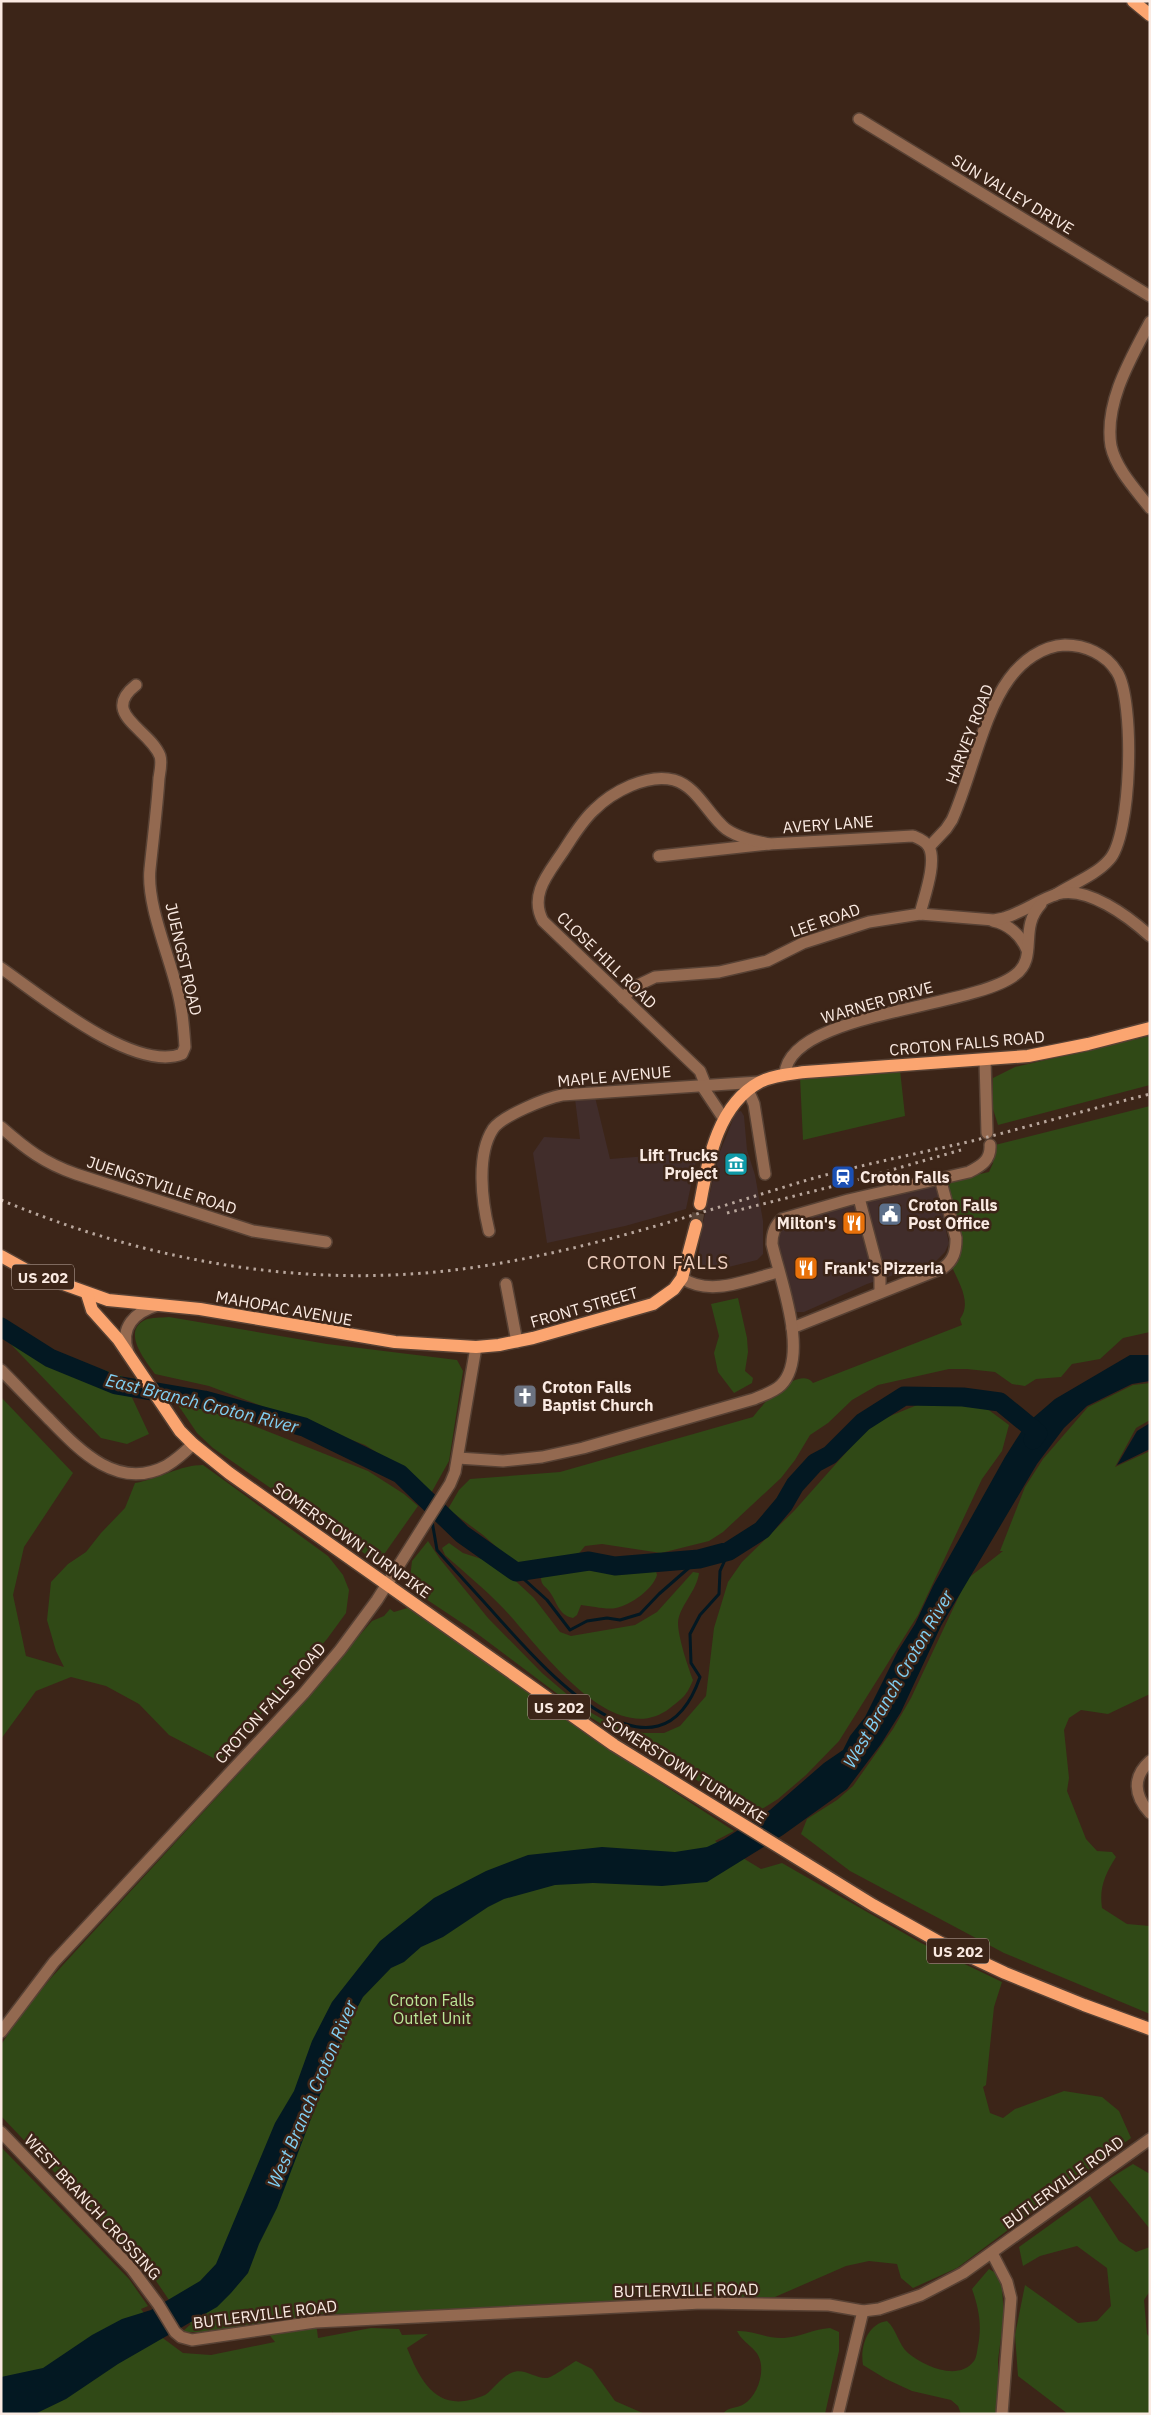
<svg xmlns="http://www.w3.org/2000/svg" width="1151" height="2415" font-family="'IBM Plex Sans',sans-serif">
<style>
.commercial{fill:#412d2b}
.green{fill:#304916}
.water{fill:#031822}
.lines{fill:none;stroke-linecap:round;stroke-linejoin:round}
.stream{stroke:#031822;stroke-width:3}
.river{stroke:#031822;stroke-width:19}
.major-tunnel{stroke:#584336;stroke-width:12;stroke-dasharray:12 6;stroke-linecap:butt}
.minor-casing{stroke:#574134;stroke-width:14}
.major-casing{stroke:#574134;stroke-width:15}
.minor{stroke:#936950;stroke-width:11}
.major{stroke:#fba570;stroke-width:12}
.rail{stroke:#b8a69c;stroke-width:3;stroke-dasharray:2.5 5;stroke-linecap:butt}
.labels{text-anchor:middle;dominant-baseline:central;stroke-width:5;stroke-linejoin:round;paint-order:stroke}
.shield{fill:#3c2518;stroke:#c1afa5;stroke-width:1}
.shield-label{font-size:15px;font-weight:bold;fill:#faeae2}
.street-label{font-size:16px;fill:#faeae2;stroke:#3c2518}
.poi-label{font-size:16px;font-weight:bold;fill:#faeae2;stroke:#3c2518;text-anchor:start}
.park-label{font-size:16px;fill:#bbe797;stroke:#3c2518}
.water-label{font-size:18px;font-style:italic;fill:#81d0f4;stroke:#3c2518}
.quarter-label{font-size:19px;letter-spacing:1px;fill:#efd0c0;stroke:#3c2518}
</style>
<rect width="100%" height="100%" fill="#3c2518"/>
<g class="commercial">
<polygon points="595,1097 610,1159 698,1152 686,1209 625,1226 547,1243 533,1153 544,1137 580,1139 575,1099"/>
<polygon points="741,1111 744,1116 747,1150 755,1175 763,1221 763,1254 757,1260 712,1271 702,1266 699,1253 701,1231 719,1154 736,1112"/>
<polygon points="928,1183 936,1188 949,1243 945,1252 936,1261 867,1284 804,1312 797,1312 792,1307 773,1238 777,1226 843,1203 849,1206 864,1203 865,1199"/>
</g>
<g class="green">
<polygon points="1150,1036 1150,1085 998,1125 993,1109 993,1078 1015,1067"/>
<polygon points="900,1070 905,1116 803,1140 800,1077"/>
<path d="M1150 1106V1332L1123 1338 1100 1359 1072 1364 1061 1377 1036 1379 1025 1386 1012 1384 995 1372 967 1369H949L878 1385 852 1400 828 1423 810 1435 795 1460 781 1478 723 1532 709 1541 661 1553 602 1544 585 1546 576 1557 518 1566 483 1535 448 1509 459 1490 470 1479 560 1472 753 1417C762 1404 799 1365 813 1383L962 1325 960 1319C972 1303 959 1283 952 1267L959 1260V1232L948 1181 989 1172 993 1163 995 1145Z"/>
<polygon points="738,1298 747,1338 748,1352 745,1371 753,1378 752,1383 734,1393 718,1372 714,1353 719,1336 711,1304"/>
<path d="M169 1317 327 1344 457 1360 463 1371 449 1461 430 1495 414 1476 365 1445 209 1386 155 1374C146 1361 121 1332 145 1320 151 1317 162 1318 169 1317Z"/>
<polygon points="1,1326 20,1342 122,1376 149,1434 127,1444 101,1438 1,1334"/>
<path d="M1150 1383V1420L1136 1428 1115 1467 1150 1451V1694L1108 1714 1081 1710 1069 1718 1064 1730 1069 1778 1067 1791 1086 1839 1097 1851 1112 1852 1116 1857C1105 1874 1099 1888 1102 1908L1127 1924 1150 1926V2014L1004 1953 850 1871 801 1834 807 1819 837 1800 853 1786 893 1729 911 1698 967 1579 1003 1551H1000L1025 1487 1043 1459 1088 1407 1133 1385Z"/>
<polygon points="170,1393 368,1471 404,1494 418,1506 378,1563 213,1448 197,1433"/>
<path d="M1 1397 73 1473 24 1547 13 1595 26 1656 64 1667 56 1651 47 1620 51 1582 68 1564 86 1552 101 1533 125 1508 135 1483C159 1479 180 1465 203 1465L328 1556 343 1575 349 1590 346 1613 327 1639 219 1761 169 1735 139 1704 106 1686 71 1677 36 1691 1 1739Z"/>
<polygon points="957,1402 982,1405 1009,1425 1002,1451 982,1479 918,1615 839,1741 806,1775 778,1799 754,1814 583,1713 471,1629 423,1597 410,1578 412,1561 428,1541 440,1559 488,1618 542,1673 583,1708 616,1727 644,1733 664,1733 680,1726 706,1696 714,1628 728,1582 742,1562 794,1511 858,1439 878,1421 922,1403"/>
<path d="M449 1543 463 1553 497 1564 534 1598 560 1632 571 1636 635 1625 657 1612 693 1572 699 1573C697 1591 679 1606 678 1623 678 1637 688 1667 693 1680 687 1695 683 1698 670 1708 613 1753 538 1645 504 1609 486 1590 465 1573 445 1555L442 1548Z"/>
<path d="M576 1569 617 1574 630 1571H656L657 1575C653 1589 631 1605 616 1608 606 1610 592 1606 581 1605L577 1615 573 1618C558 1615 557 1601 549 1591 545 1586 541 1585 541 1578L557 1572Z"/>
<path d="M411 1607C517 1685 624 1760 734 1831L715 1841 761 1869 782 1863 921 1943 1002 1982 994 2007 986 2085 983 2087 990 2113 1003 2118 1015 2109 1064 2091 1102 2097 1119 2111 1131 2138 957 2268 913 2288 901 2278 897 2264 869 2261 846 2266 775 2297 694 2304 637 2295 616 2303 413 2313 315 2314 318 2338 371 2328 399 2329 402 2335 428 2334 407 2348C422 2385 439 2415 485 2395 494 2389 501 2377 511 2373 524 2367 535 2379 547 2378 553 2377 569 2365 576 2361L592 2369 615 2401 645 2414H333L332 2411V2414H1V2147L129 2279 148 2306 141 2309 160 2336 183 2353 211 2355 275 2342 260 2323 201 2332H182L191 2324 182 2319 152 2275 1 2116V2045L17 2020 51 1978 240 1772 372 1621 384 1616 390 1609 394 1612Z"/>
<polygon points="1133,2164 1150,2174 1150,2229 1109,2179"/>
<polygon points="1090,2196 1119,2241 1136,2252 1150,2247 1150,2291 1144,2300 1147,2334 1150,2338 1150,2414 1068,2414 1018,2376 1015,2335 1025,2285 1078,2323 1097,2321 1111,2306 1107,2268 1077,2246 1040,2256 1023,2266 1019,2247"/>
<path d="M989 2269 1001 2276 1004 2315 998 2360V2414H961L958 2406 951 2400 912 2391 886 2379 863 2365C860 2347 867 2324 887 2321 897 2330 898 2344 908 2353 924 2366 958 2382 974 2361 977 2357 977 2350 978 2346 982 2325 979 2309 972 2289Z"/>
<path d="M830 2328 839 2332V2351L825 2414H723C728 2406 737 2409 744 2404 759 2395 768 2365 755 2351 748 2343 742 2341 737 2331 753 2330 767 2339 784 2338 800 2337 814 2329 830 2328Z"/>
</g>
<g class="water">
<polygon points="1130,1355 1150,1355 1150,1381 1132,1384 1087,1406 1064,1428 1037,1464 941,1626 901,1712 881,1744 847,1789 783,1835 707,1882 662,1886 593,1883 555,1885 504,1899 488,1907 443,1937 421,1947 404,1962 391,1968 363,1997 344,2032 277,2208 259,2244 248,2273 231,2293 217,2307 118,2364 66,2399 37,2413 1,2413 1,2377 43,2368 92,2335 122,2319 151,2310 200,2281 216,2264 275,2123 294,2091 312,2041 332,2002 380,1941 434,1898 486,1871 528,1855 602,1847 675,1852 707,1847 724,1839 770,1810 824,1763 843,1750 850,1736 865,1717 898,1651 915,1624 933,1586 1005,1457 1026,1424 1055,1399"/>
<polygon points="1150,1423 1150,1449 1117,1465 1137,1431"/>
</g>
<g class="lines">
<g class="stream">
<polyline points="427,1498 429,1510"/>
<path d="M432 1521 437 1550C458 1574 480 1597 501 1621 545 1670 658 1798 700 1677L691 1663 690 1634 700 1615 719 1594 720 1571 729 1551"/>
<polyline points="516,1572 547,1600 570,1630 587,1621 607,1618 620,1620 640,1614 659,1594 699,1559"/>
</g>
<polyline class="river" points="1,1327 50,1358 116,1385 204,1400 304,1427 400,1474 462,1534 516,1572 589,1561 615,1566 699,1559 729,1551 762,1530 784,1504 795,1485 815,1463 830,1455 863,1422 904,1396 963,1397 1000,1402 1038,1433 1033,1440"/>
<polyline class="major-tunnel" points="696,1225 700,1204"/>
<g class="minor-casing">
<g id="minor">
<polyline points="859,119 1150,296"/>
<path d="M1150 322C1131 358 1104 403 1111 446 1116 469 1136 490 1150 508"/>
<path d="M929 847 946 829 952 820C971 778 983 714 1009 679 1022 661 1042 646 1065 645 1085 645 1106 654 1117 672 1135 700 1132 836 1109 860 1096 875 1072 884 1055 895"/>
<path d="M659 856 769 844 913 836C918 838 926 841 929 847 937 863 924 897 920 914"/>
<path d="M993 921C1008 924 1021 935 1027 950"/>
<path d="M1 968C40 995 134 1073 182 1054L185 1047C184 1032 183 1016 180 1002 173 963 146 907 150 869 153 839 157 809 159 778 160 772 162 762 160 756 150 729 99 714 136 685"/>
<path d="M623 998 634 987 655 977 719 972 767 961 803 943 869 922 920 914 994 920 1004 918C1023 912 1039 900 1057 894 1087 885 1129 917 1150 936"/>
<polyline points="985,1060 987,1133"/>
<path d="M785 1074C789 1012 971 1009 1015 975 1039 957 1018 929 1041 904"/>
<polyline points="748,1090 754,1104 765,1174"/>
<path d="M724 1119 702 1086 704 1081 700 1071 543 921C529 895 548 874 562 853 572 838 581 822 594 810 612 792 647 773 674 780 698 787 708 815 726 829 739 838 755 841 769 844"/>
<path d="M1 1127C26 1149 44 1163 76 1174L253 1231 326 1242"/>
<polyline points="859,1198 880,1277 880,1292"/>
<path d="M489 1231C482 1202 476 1155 493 1129 502 1116 546 1098 562 1095L759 1082"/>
<path d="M682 1278C710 1297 747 1280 778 1272"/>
<polyline points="506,1284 517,1342"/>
<path d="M792 1328 943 1268C954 1260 956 1251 956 1238L940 1178"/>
<path d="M128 1352C119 1327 135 1312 158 1305"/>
<path d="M1 1370C17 1386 33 1403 49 1419 80 1451 118 1491 166 1466 176 1460 185 1452 193 1444"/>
<path d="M458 1458 503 1461 542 1457 583 1448 754 1399C763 1395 774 1392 781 1385 810 1356 780 1279 772 1244 772 1234 774 1226 782 1219L848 1200 969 1172C981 1166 991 1160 990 1145"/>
<path d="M1150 1761C1132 1777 1134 1796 1150 1813"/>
<polyline points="1,2032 54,1962 304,1693 340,1650 377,1600 450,1484 455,1472 476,1347"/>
<polyline points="1,2132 132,2269 158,2304 175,2332 181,2337 192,2340 315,2322 702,2303 829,2305 863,2311 879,2309 921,2295 963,2273 1150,2139"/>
<polyline points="992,2253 1007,2282 1011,2298 1002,2414"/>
<polyline points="838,2414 863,2311"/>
</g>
</g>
<g class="major-casing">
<g id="major">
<polyline points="1133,1 1150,15"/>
<path d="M700 1204C708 1161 717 1105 760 1082 774 1075 790 1074 805 1072L1028 1056 1088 1044 1150 1028"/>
<polyline points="1,1256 30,1272 108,1300 200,1309 395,1342 476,1347 499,1345 533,1338 653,1304 674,1289 682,1278 696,1225"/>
<polyline points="87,1294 92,1310 118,1339 180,1431 193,1444 229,1473 614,1745 873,1905 939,1942 1005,1973 1084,2005 1150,2029"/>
</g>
</g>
<use href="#minor" class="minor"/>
<use href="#major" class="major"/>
<g class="rail">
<path d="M1 1200C154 1264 318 1292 483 1266 592 1249 699 1213 804 1181 859 1165 916 1154 972 1141 1031 1126 1090 1109 1150 1094"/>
<polyline points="727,1213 846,1183 961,1150"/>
</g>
</g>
<defs>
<g id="museum-square" transform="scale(1.25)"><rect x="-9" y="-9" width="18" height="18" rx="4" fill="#0f9aa8" stroke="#3c2518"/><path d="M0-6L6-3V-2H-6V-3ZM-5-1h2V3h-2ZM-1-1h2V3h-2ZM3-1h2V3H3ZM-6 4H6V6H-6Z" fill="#fff"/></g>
<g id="station-square" transform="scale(1.25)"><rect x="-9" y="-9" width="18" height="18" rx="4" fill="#1a4fb4" stroke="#3c2518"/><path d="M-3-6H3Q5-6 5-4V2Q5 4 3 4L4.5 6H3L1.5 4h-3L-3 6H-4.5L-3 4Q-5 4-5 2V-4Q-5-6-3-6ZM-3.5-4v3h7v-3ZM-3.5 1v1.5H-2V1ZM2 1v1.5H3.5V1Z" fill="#fff"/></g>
<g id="civic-square" transform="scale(1.25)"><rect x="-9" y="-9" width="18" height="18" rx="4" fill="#5c6f8a" stroke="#3c2518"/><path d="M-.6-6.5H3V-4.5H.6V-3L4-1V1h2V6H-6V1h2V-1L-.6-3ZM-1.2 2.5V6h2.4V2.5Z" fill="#fff"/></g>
<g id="restaurant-square" transform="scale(1.25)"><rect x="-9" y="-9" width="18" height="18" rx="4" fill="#e8710a" stroke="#3c2518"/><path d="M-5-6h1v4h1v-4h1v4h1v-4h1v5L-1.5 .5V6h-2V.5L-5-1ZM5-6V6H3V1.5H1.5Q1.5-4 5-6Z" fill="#fff"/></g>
<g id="church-square" transform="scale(1.25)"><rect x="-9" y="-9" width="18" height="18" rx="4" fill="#6b7280" stroke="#3c2518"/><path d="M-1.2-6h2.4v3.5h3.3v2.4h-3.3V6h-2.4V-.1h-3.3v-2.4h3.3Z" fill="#fff"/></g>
</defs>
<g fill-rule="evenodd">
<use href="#museum-square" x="736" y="1164"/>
<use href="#station-square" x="843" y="1177"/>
<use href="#civic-square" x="890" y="1214"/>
<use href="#restaurant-square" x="854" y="1223"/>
<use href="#restaurant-square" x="806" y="1268"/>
<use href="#church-square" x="525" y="1396"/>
</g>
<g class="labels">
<g class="shield">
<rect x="12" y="1264.5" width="62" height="25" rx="4"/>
<rect x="528" y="1694.5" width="62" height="25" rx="4"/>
<rect x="927" y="1938.5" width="62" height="25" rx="4"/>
</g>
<g class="shield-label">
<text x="43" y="1277">US 202</text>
<text x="559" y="1707">US 202</text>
<text x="958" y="1951">US 202</text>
</g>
<g class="street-label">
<text transform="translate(1013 194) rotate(31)">SUN VALLEY DRIVE</text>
<text transform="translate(969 734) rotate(-69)">HARVEY ROAD</text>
<text transform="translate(828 824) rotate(-4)">AVERY LANE</text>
<text transform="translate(825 920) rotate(-19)">LEE ROAD</text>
<text transform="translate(184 959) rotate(77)">JUENGST ROAD</text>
<text transform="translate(607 960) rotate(44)">CLOSE HILL ROAD</text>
<text transform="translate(877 1002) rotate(-16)">WARNER DRIVE</text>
<text transform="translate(967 1043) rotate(-5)">CROTON FALLS ROAD</text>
<text transform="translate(614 1076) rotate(-5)">MAPLE AVENUE</text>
<text transform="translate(162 1185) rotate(18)">JUENGSTVILLE ROAD</text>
<text transform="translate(584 1307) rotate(-16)">FRONT STREET</text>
<text transform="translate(284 1308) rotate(10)">MAHOPAC AVENUE</text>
<text transform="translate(352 1540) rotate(35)">SOMERSTOWN TURNPIKE</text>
<text transform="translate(270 1703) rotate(-48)">CROTON FALLS ROAD</text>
<text transform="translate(685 1769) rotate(32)">SOMERSTOWN TURNPIKE</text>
<text transform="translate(1063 2182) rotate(-36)">BUTLERVILLE ROAD</text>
<text transform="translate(93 2207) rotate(47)">WEST BRANCH CROSSING</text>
<text transform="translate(686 2290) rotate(-1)">BUTLERVILLE ROAD</text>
<text transform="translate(265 2314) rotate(-7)">BUTLERVILLE ROAD</text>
</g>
<g class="poi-label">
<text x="718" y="1155" text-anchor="end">Lift Trucks<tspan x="718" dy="18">Project</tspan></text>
<text x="860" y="1177">Croton Falls</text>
<text x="908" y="1205">Croton Falls<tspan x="908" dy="18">Post Office</tspan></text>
<text x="836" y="1223" text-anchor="end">Milton's</text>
<text x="824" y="1268">Frank's Pizzeria</text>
<text x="542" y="1387">Croton Falls<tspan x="542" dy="18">Baptist Church</tspan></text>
</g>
<g class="park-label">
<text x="432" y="2000">Croton Falls<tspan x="432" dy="18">Outlet Unit</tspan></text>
</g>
<g class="water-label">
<text transform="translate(202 1403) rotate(14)">East Branch Croton River</text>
<text transform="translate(898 1679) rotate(-60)">West Branch Croton River</text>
<text transform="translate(312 2094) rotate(-67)">West Branch Croton River</text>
</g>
<g class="quarter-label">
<text x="658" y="1262">CROTON FALLS</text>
</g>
</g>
<rect width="1151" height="2415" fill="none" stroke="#faeae2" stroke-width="5"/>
</svg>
